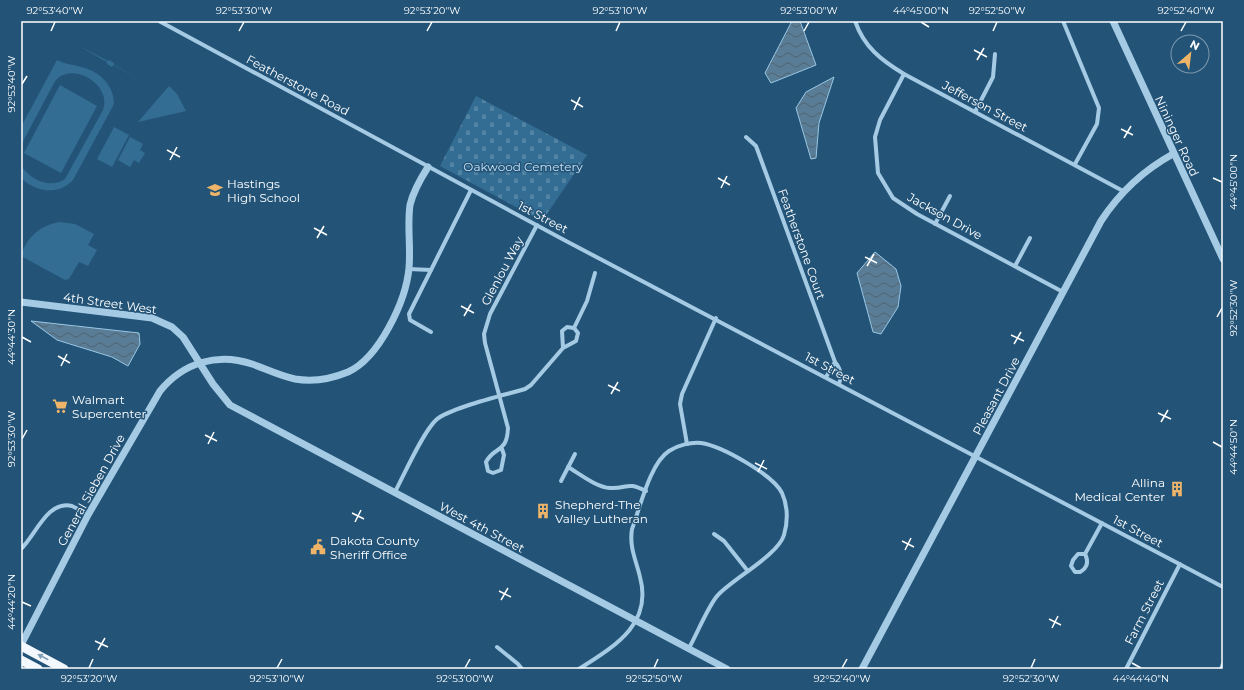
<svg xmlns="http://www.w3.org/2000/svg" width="1244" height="690" font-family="Montserrat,sans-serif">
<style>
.green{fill:#346d93}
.cemetery{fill:url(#cemetery-stones)}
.water{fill:url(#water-waves);stroke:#99c7e4}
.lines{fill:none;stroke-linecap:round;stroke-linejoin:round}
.minor{stroke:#a5cae4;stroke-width:4}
.tertiary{stroke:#a5cae4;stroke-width:7}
.trunk{stroke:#f2f8fe;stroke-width:9}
.oneway{fill:#809eb4}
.ticks{fill:none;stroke:#fff;stroke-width:1.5}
.labels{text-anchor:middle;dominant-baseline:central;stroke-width:3;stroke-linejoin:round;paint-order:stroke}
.street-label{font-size:12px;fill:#fff;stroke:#235478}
.park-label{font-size:12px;fill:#c7e1f3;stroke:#235478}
.poi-label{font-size:12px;fill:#fff;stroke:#235478;text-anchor:start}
.neatline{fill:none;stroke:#fff;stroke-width:1.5}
.ticks-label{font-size:10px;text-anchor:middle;fill:#fff}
</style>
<defs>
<pattern id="cemetery-stones" width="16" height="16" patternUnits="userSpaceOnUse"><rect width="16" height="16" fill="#346d93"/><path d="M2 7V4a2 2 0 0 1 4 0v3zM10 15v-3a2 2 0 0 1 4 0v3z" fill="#5283a3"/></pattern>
<pattern id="water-waves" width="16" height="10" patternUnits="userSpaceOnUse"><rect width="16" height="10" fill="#597d96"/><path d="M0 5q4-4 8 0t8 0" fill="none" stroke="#526471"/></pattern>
</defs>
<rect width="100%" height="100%" fill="#235478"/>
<g class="green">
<polygon points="77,45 108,61 109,60 114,63 114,65 144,82 113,65 112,67 107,64 107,62"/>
<path d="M57 60C66 65 72 64 81 67 99 71 114 85 114 104L73 180C58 196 36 192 21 178V166C31 180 50 189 65 179L103 110C113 84 69 59 54 83L21 145V127Z"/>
<polygon points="60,85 97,106 61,173 24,153"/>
<polygon points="169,86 177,94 186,111 138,122"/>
<polygon points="114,127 129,135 112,167 97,159"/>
<polygon points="130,137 143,144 140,150 145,153 139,163 134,160 130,167 118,160"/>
<path d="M60 222 75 224 94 234 88 245 97 250 88 266 79 262 69 279 65 280 21 256C26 238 40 225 60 222Z"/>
</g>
<polygon class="cemetery" points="476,96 587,155 542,221 440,166"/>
<g class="water">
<polygon points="792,21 800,21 816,65 771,83 765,73"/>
<polygon points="834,77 819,123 816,158 811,159 796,108 806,92"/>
<polygon points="875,252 896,269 901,286 898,307 881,334 873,332 857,273"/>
<polygon points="31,321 139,333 140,344 128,366 112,357 57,340"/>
</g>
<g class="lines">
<g class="minor">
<polyline points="159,21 566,241 1223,587"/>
<path d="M855 21C864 47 881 60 904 74L1123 191"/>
<polyline points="1063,21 1099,108 1097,124 1075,164"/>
<polyline points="904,74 880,120 875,137 878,173 893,198 917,214 1063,292"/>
<polyline points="975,112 993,77 995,54"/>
<path d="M746 137 756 146 835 362C841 369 842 375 839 384"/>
<polyline points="935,224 950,196"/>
<polyline points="1015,266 1030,238"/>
<polyline points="409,269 431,270"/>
<polyline points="574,328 587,301 595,273"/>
<polyline points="431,332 410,320 409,314 471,190"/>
<polyline points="826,377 835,362"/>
<polyline points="687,444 680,404 682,394 716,318"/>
<path d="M502 449 504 455 501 470 493 473 488 471 486 462C494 446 507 454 508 428L485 343 484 334 490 314 537 225"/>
<path d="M568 467C580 474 596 487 610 488 628 489 626 481 646 491"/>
<polyline points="561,481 575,454"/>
<path d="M395 492C404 475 423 432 436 420 449 408 505 395 525 389L531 385 563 348 576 341 578 333 574 328 567 327 562 331 563 348"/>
<polyline points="714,534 724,541 747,570"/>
<path d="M21 549C36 535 47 500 72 506 77 508 83 512 88 515"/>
<path d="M1078 554H1085C1089 562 1087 568 1080 572H1075L1071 566 1073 560Z"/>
<polyline points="1085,554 1102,523"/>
<polyline points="497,647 518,664 522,669"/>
<path d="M579 669C613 647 653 625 640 577 636 560 629 547 632 529 640 508 650 463 669 451 678 445 691 442 701 443 722 446 773 475 782 493 788 506 788 522 784 535 778 555 734 578 718 595 709 604 696 636 689 648"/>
<polyline points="1126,669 1180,564"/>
<polyline points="1221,669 1223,664"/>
</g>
<g class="tertiary">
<polyline points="1113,21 1223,259"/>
<polyline points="21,302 152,318 172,327 183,337 213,384 230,405 727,669"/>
<path d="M21 645 88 515 160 391C183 363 217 352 252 364 266 369 280 376 295 379 313 382 331 379 348 372 379 358 406 301 409 268 411 247 407 226 410 205 413 192 421 178 428 167"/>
<path d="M862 669 1101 221C1120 192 1142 171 1173 154"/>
</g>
<g class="trunk">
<polyline points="21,646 64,669"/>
<polyline points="21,660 38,669"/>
</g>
</g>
<defs><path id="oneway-solid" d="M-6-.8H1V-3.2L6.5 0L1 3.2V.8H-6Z"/></defs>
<use class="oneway" href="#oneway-solid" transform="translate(43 657) rotate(-152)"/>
<path class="ticks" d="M921 22 929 27M51 31 55 22M239 31 244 22M427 31 432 22M616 31 620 22M804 31 809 22M993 31 997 22M1181 31 1186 22M974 50 987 57M977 60 984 48M22 84 27 76M571 100 583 107M574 110 580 97M1121 129 1133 135M1124 138 1131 126M167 150 180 157M170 160 177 147M718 178 730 185M1213 178 1222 182M721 188 727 176M314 228 327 235M317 238 324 226M865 257 877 263M867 266 874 254M461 306 474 313M464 316 471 304M1217 317 1222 308M1011 335 1024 341M22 337 31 342M1014 344 1021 332M58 356 70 363M61 366 67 354M608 385 620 391M611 394 618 382M1158 413 1171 419M1161 422 1168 410M205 435 217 441M22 439 27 430M1213 442 1222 447M208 444 214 432M755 463 767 469M758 472 764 460M352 513 364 519M355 522 361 510M902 541 914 547M905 550 911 538M499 591 511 597M501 600 508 588M22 602 31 606M1049 619 1061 625M1052 628 1058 616M95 641 108 647M98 650 105 638M1132 663 1141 668M89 668 93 659M277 668 282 659M465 668 470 659M654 668 658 659M842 668 847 659M1031 668 1035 659"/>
<defs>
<g id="school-bare" transform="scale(1.2)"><path d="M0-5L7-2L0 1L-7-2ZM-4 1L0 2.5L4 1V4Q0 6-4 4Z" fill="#eeb468" stroke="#235478" stroke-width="2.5" paint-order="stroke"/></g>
<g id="supermarket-bare" transform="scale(1.2)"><path d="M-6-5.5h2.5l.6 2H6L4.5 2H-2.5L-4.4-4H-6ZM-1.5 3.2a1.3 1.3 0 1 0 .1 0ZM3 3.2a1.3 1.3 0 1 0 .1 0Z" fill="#eeb468" stroke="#235478" stroke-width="2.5" paint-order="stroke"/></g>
<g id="building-bare" transform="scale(1.2)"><path d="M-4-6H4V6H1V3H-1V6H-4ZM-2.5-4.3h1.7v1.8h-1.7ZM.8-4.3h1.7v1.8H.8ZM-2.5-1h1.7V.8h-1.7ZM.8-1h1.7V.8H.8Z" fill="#eeb468" stroke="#235478" stroke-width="2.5" paint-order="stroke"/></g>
<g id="civic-bare" transform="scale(1.2)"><path d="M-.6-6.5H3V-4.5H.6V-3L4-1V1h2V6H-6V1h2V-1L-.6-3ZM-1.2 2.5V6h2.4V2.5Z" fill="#eeb468" stroke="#235478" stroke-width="2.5" paint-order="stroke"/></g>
</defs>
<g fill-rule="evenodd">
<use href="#school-bare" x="215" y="190"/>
<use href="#supermarket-bare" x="60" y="406"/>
<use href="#building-bare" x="1177" y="489"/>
<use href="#building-bare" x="543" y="511"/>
<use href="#civic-bare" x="318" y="547"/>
</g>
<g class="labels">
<g class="street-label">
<text transform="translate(298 85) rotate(28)">Featherstone Road</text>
<text transform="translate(985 106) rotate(28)">Jefferson Street</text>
<text transform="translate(1177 136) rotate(65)">Nininger Road</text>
<text transform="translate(945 216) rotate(29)">Jackson Drive</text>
<text transform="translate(543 217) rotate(28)">1st Street</text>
<text transform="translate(802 244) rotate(70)">Featherstone Court</text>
<text transform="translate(502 271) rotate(-62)">Glenlou Way</text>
<text transform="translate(110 303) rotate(8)">4th Street West</text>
<text transform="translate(830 368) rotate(28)">1st Street</text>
<text transform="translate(996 396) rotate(-62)">Pleasant Drive</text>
<text transform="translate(91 490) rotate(-61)">General Sieben Drive</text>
<text transform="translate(482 527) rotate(28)">West 4th Street</text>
<text transform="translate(1138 531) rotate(28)">1st Street</text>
<text transform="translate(1144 612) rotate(-63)">Farm Street</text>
</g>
<g class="park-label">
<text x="523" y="166">Oakwood Cemetery</text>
</g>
<g class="poi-label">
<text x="227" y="183">Hastings<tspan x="227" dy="14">High School</tspan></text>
<text x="72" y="399">Walmart<tspan x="72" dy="14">Supercenter</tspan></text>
<text x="1165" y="482" text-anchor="end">Allina<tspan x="1165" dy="14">Medical Center</tspan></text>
<text x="555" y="504">Shepherd-The<tspan x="555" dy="14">Valley Lutheran</tspan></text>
<text x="330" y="540">Dakota County<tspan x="330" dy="14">Sheriff Office</tspan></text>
</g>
</g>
<rect width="1244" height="690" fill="none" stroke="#235478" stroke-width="44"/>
<g transform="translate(1190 54) rotate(28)"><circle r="19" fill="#235478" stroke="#7b98ae"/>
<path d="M0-3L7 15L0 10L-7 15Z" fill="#eeb468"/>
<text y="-6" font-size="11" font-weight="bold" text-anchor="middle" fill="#ffffff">N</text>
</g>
<rect x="22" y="22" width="1200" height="646" class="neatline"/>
<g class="ticks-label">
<text x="55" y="14">92°53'40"W</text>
<text x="244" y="14">92°53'30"W</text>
<text x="432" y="14">92°53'20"W</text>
<text x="620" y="14">92°53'10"W</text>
<text x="809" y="14">92°53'00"W</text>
<text x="921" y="14">44°45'00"N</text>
<text x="997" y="14">92°52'50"W</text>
<text x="1186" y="14">92°52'40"W</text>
<text transform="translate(11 84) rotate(-90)" y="4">92°53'40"W</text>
<text transform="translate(1233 182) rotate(-90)" y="4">44°45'00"N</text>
<text transform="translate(1233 308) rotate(-90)" y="4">92°52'30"W</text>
<text transform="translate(11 337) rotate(-90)" y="4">44°44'30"N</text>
<text transform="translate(11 439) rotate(-90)" y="4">92°53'30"W</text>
<text transform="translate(1233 447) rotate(-90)" y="4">44°44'50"N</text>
<text transform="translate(11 602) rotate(-90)" y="4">44°44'20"N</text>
<text x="89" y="682">92°53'20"W</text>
<text x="277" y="682">92°53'10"W</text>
<text x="465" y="682">92°53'00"W</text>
<text x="654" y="682">92°52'50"W</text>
<text x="842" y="682">92°52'40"W</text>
<text x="1031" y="682">92°52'30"W</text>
<text x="1141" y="682">44°44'40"N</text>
</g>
</svg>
